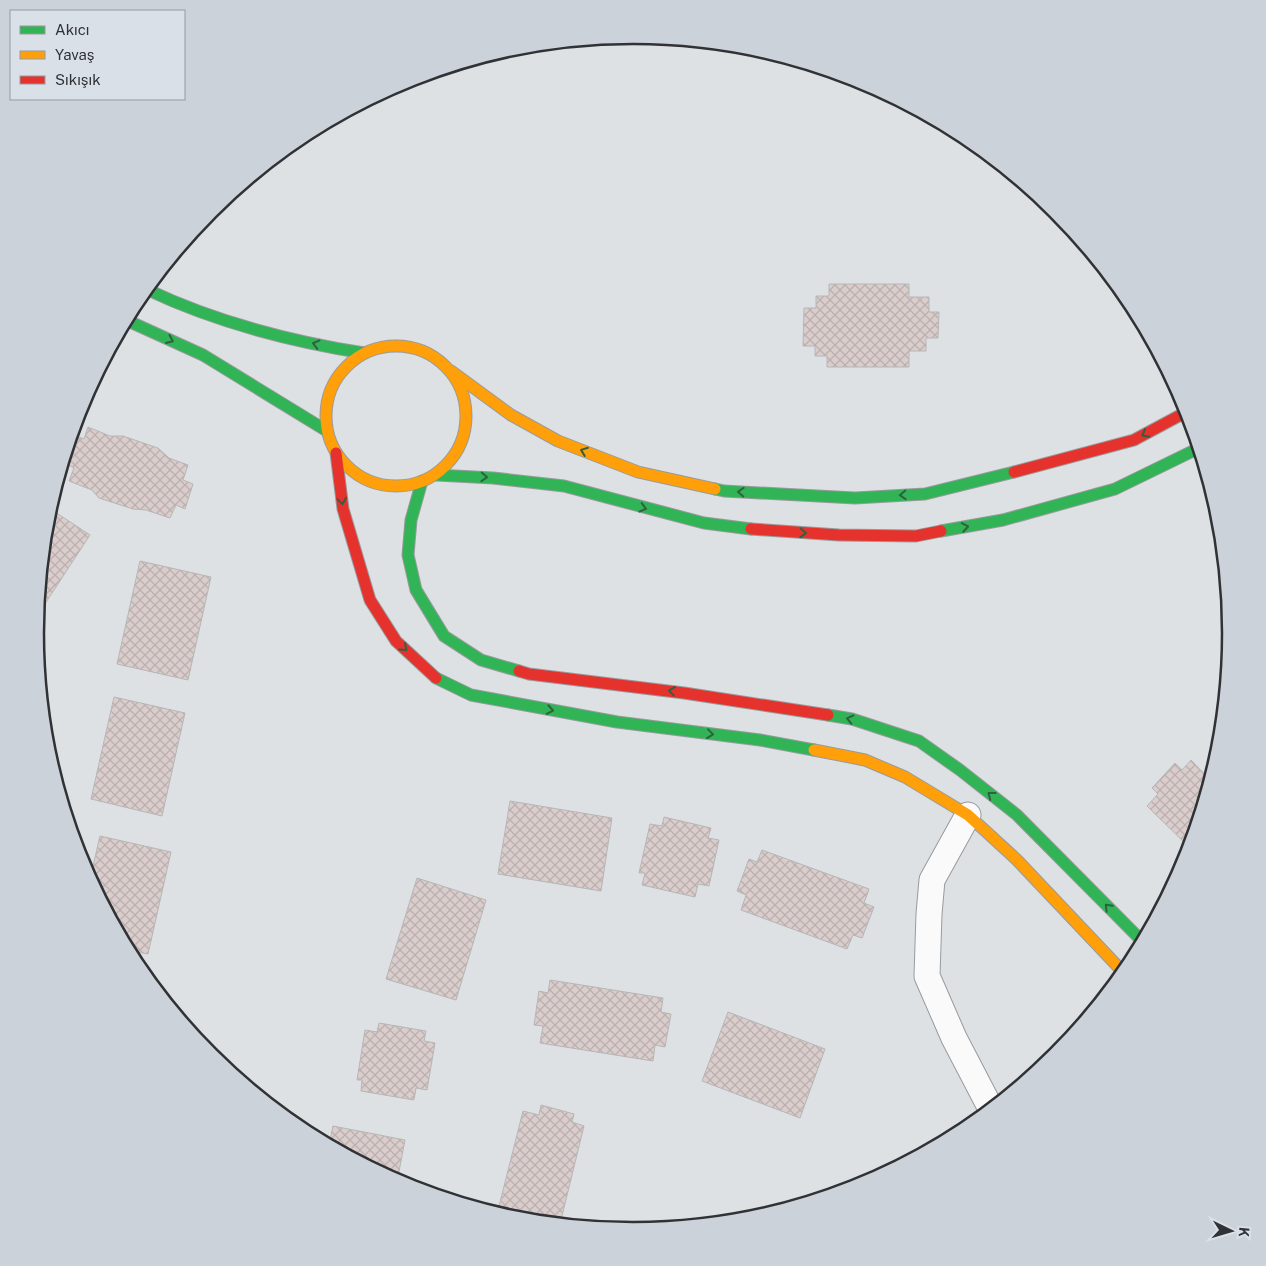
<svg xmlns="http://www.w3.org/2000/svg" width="1266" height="1266" font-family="'Public Sans',sans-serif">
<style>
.building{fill:url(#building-cross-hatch);stroke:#b6b6b7}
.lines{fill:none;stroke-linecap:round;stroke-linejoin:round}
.street-casing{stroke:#989b9d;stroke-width:27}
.fast-casing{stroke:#989b9d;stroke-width:13}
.slow-casing{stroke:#989b9d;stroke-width:13}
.jam-casing{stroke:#989b9d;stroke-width:13}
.street{stroke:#fafafb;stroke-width:25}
.fast{stroke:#30b455;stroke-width:11}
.slow{stroke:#ff9f0a;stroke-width:11}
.jam{stroke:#e5322d;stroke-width:11}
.oneway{stroke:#306040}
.rim{fill:none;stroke:#303235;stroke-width:2.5}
</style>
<defs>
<pattern id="building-cross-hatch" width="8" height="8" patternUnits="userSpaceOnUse" patternTransform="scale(1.25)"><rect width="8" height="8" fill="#dacdcc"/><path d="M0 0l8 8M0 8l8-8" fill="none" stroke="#bbb0b0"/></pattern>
</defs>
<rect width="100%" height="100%" fill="#dee1e4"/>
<g class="building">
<polygon points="829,284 909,284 909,297 929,297 929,312 939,312 938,338 926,338 926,351 909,351 909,367 827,367 827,356 815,356 815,346 803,346 804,308 816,308 816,296 829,296"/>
<polygon points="88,427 110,436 123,436 158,448 169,458 188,465 183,480 193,484 185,509 176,505 170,518 146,510 133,509 99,498 92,490 69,481 74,468 63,462 74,435 84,439"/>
<polygon points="49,508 90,535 37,616 47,516"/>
<polygon points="140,561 211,577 188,680 117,664"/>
<polygon points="114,697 185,713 162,816 91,799"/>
<polygon points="1191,760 1210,780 1190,848 1147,806 1158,794 1152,788 1175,763 1182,770"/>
<polygon points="510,801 612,818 601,891 498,874"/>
<polygon points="664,817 711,828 708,838 719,840 709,886 698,884 695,897 642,885 645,873 639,873 650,824 662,826"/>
<polygon points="100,836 171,852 148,954 127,950 90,879"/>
<polygon points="762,850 869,889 864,903 874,907 862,938 853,935 847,949 741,910 746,895 737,891 749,859 757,862"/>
<polygon points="417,878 486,900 456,1000 386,979"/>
<polygon points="550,980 663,998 661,1012 671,1014 665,1047 655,1045 653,1061 540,1043 543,1026 534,1025 539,991 548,993"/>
<polygon points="728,1012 825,1049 800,1118 702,1081"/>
<polygon points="379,1023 426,1031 424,1041 435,1043 427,1090 416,1088 414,1100 361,1091 362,1080 357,1080 365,1030 377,1032"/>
<polygon points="541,1105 574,1114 572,1122 584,1126 560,1224 516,1219 497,1214 523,1111 539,1115"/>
<polygon points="333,1126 405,1140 397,1182 329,1145"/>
</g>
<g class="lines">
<g class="street-casing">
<polyline id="street" points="968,815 932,880 929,914 927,976 954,1038 991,1109"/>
</g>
<g class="fast-casing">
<g id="fast">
<path d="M146 289C215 322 288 341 364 353"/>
<polyline points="126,320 203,355 327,431"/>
<polyline points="436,475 493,478 564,486 704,523 751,529"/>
<polyline points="422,481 411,520 408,555 416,590 444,636 481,660 519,671"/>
<polyline points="715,489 724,491 855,498 925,494 1014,472"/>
<polyline points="941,531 1003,520 1115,489 1199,448"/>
<polyline points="436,678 471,695 617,722 760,740 814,750"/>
<polyline points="828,715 852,719 919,741 960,770 1017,815 1143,942"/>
</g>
</g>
<g class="slow-casing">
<g id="slow">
<circle cx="396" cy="416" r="70"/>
<polyline points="451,371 511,415 558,441 638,472 715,489"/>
<polyline points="814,750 865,760 905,777 968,815 1017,860 1124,973"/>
</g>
</g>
<g class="jam-casing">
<g id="jam">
<polyline points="336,453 343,509 370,600 396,641 436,678"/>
<polyline points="1014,472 1134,440 1188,411"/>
<polyline points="751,529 839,535 916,536 941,531"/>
<polyline points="519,671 529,674 684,693 828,715"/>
</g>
</g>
<use href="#street" class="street"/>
<use href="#fast" class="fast"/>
<use href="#slow" class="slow"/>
<use href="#jam" class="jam"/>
</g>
<defs><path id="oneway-chevron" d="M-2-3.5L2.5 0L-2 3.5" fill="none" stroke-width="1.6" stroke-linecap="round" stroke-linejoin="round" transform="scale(1.25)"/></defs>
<g class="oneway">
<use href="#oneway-chevron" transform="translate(170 340) rotate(24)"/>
<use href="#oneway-chevron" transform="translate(316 344) rotate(-166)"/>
<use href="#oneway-chevron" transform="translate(1145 434) rotate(152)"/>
<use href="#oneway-chevron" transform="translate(584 451) rotate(-159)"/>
<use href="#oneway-chevron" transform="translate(484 477) rotate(3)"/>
<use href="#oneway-chevron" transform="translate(741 492) rotate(-177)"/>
<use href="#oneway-chevron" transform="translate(903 495) rotate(177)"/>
<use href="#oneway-chevron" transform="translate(342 501) rotate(82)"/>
<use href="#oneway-chevron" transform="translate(643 508) rotate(15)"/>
<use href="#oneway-chevron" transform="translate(965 527) rotate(-10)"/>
<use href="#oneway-chevron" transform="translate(803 533) rotate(3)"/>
<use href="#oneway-chevron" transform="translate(404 648) rotate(42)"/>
<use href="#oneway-chevron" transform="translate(672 691) rotate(-173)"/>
<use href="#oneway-chevron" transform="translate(550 710) rotate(10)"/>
<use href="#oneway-chevron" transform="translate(850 719) rotate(-167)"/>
<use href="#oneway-chevron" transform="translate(710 734) rotate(7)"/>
<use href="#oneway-chevron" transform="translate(991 795) rotate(-142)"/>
<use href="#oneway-chevron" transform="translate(1108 907) rotate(-135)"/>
</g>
<path d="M0 0H1266V1266H0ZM44 633a589 589 0 1 1 1178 0a589 589 0 1 1-1178 0Z" fill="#ccd2da" fill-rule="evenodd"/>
<path class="rim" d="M44 633a589 589 0 1 1 1178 0a589 589 0 1 1-1178 0Z"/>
<rect x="10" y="10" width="175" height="90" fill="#dae0e8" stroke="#969aa0"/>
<rect x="20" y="26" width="25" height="8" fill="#30b455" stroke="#969aa0"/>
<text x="55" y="35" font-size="15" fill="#303235">Akıcı</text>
<rect x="20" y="51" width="25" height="8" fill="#ff9f0a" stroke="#969aa0"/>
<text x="55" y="60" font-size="15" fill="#303235">Yavaş</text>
<rect x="20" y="76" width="25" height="8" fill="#e5322d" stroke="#969aa0"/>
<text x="55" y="85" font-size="15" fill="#303235">Sıkışık</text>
<g transform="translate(1231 1231) rotate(95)" stroke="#dae0e8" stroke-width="4" paint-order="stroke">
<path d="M0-4L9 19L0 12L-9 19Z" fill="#303235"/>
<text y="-8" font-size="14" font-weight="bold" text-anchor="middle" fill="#303235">K</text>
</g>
</svg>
